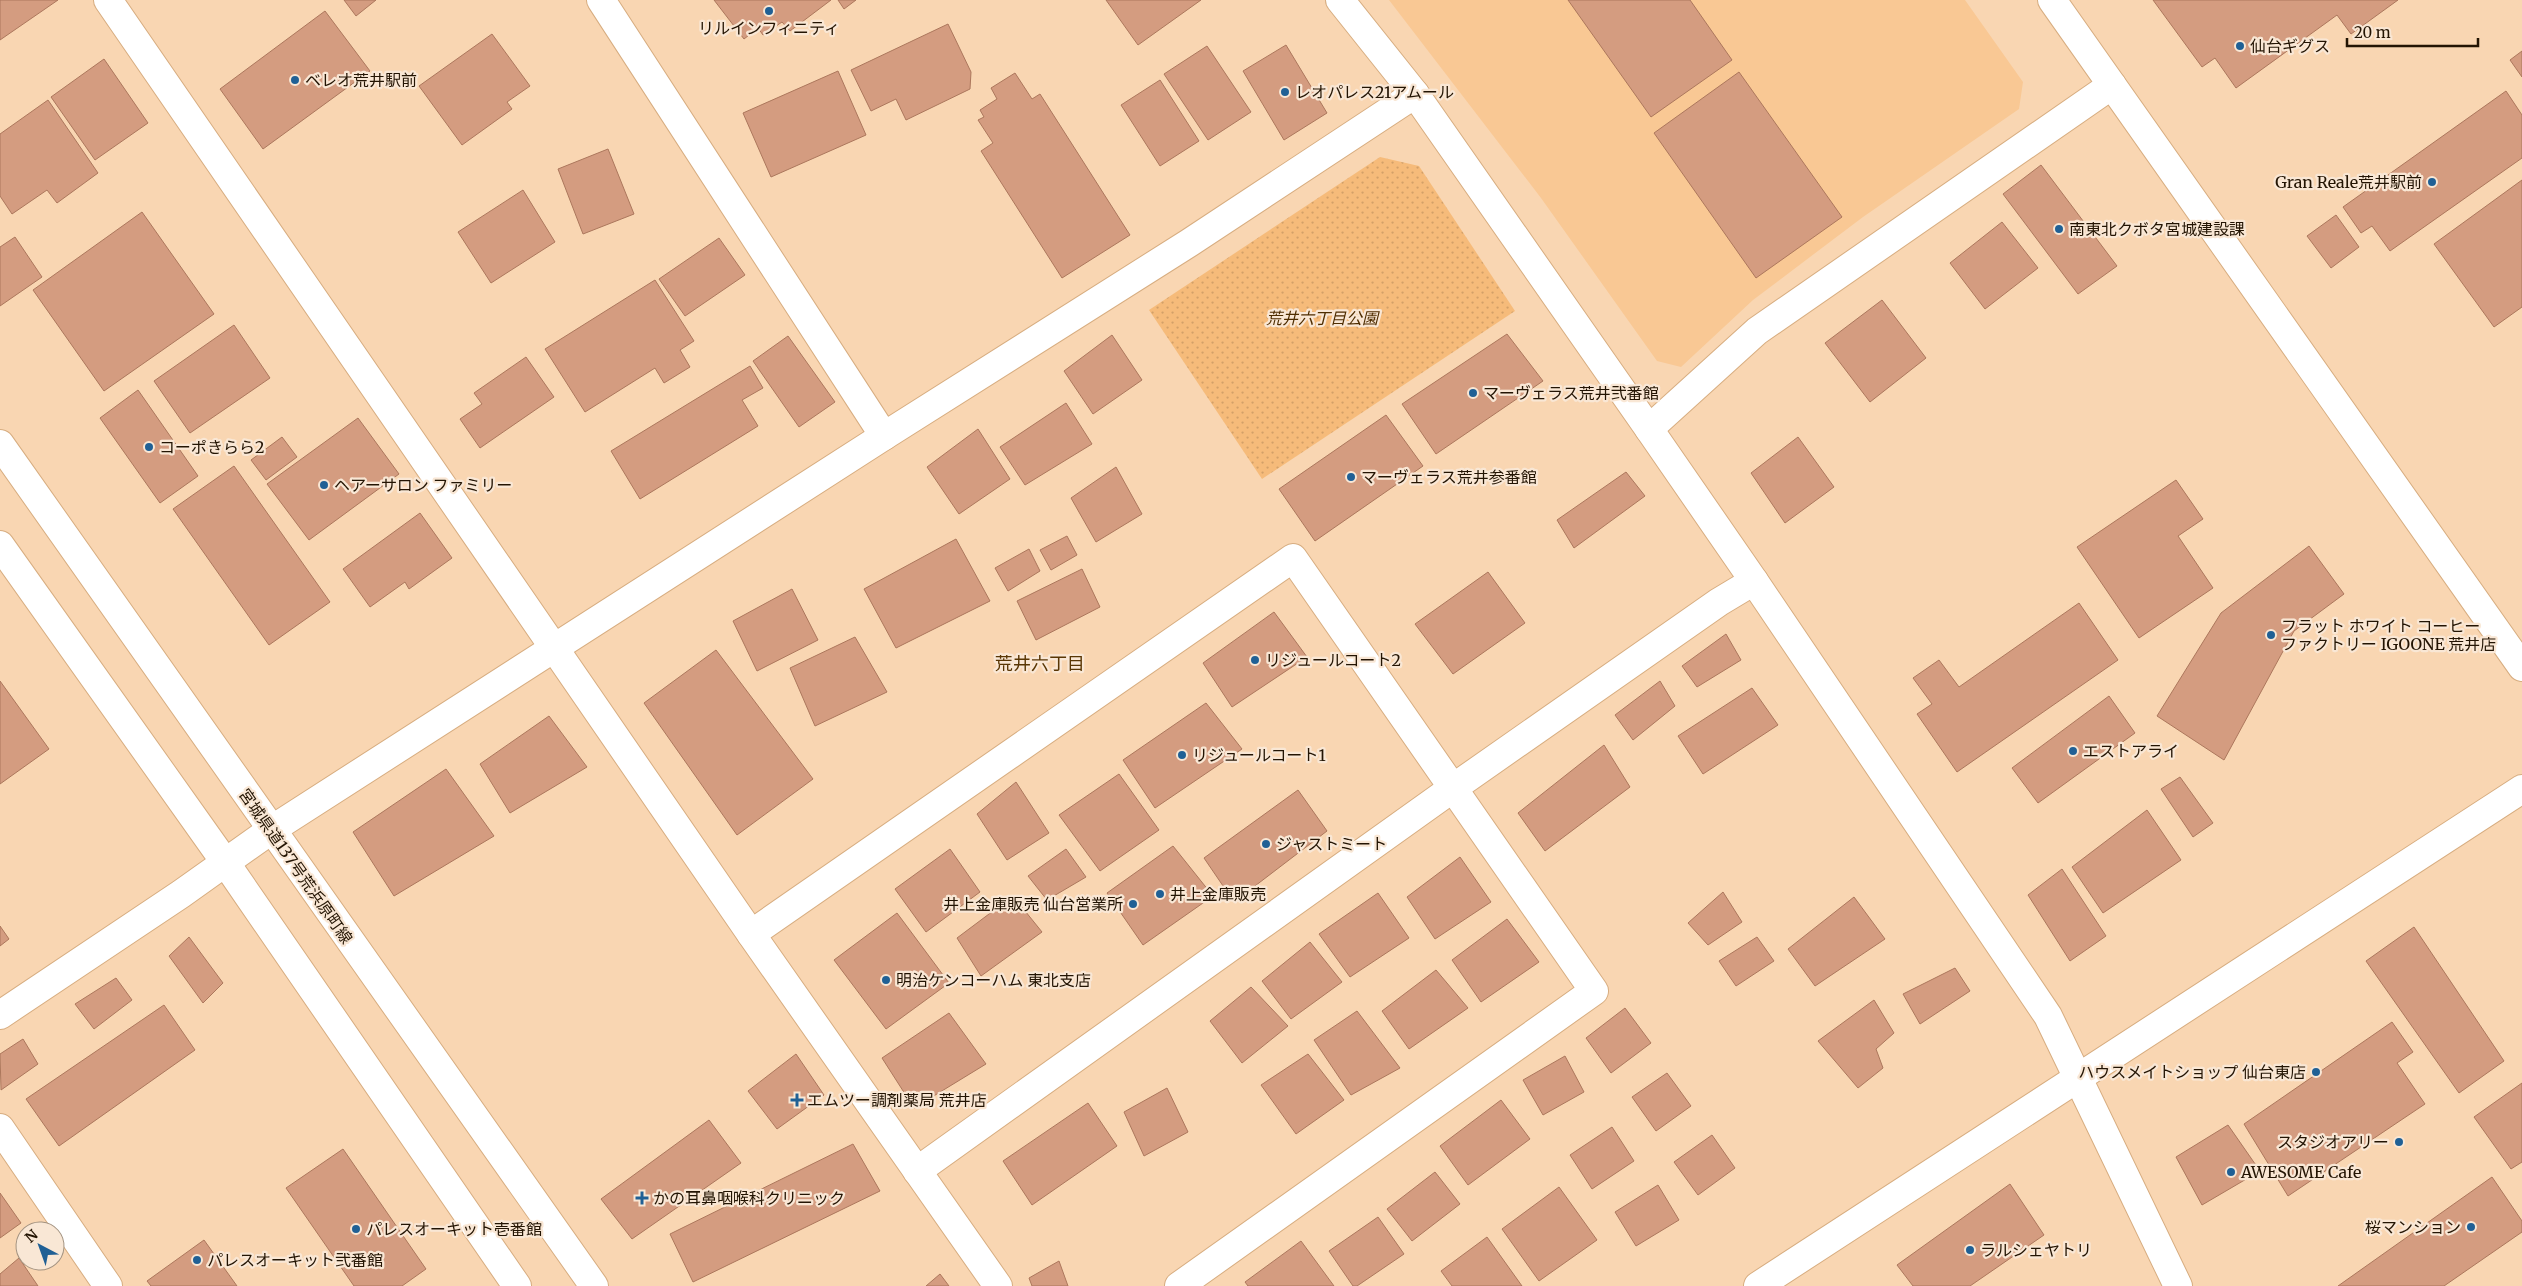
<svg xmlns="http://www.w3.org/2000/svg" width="2522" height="1286" font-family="Merriweather,'Noto Sans JP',serif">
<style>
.built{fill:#f9c894}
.park{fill:url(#park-dots)}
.building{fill:#d49c80;stroke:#ac775c}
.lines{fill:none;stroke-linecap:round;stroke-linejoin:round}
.minor-casing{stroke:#d7ad80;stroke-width:30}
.major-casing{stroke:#d7ad80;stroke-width:30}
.minor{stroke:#fff;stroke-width:28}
.major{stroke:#fff;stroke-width:28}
.poi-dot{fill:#206095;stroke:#f9e7d5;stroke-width:2}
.labels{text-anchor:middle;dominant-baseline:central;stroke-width:4.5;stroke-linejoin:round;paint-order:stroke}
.poi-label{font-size:16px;fill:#231403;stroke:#f9e7d5;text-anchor:start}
.park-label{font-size:16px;font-style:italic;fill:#4f2d00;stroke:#f9e7d5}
.street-label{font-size:16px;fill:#231403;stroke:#f9e7d5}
.neighbourhood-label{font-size:18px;fill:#593604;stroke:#f9e7d5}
</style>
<defs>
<pattern id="park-dots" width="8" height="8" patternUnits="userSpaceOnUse" patternTransform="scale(1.25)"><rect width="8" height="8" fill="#f6bb7a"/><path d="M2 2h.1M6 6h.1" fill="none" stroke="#d3a068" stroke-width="1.8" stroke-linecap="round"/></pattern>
</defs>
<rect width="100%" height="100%" fill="#f9d6b2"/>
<polygon class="built" points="1389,0 1965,0 2023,82 2019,109 1863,217 1753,300 1681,367 1657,361 1541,198"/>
<polygon class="park" points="1380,157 1419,166 1515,311 1262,479 1149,310"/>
<g class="building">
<polygon points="0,0 58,0 0,40"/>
<polygon points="344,0 376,0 356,16"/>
<polygon points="714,0 831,0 790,31 782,22 763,35 758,28 744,39"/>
<polygon points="838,0 856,0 844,9"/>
<polygon points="1106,0 1201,0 1138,45"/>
<polygon points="1568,0 1690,0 1732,60 1651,117"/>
<polygon points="2153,0 2398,0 2351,34 2337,15 2236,88 2215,58 2202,67"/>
<polygon points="325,11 370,71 263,149 220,89"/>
<polygon points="948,24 971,72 970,89 906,120 896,99 871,111 851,70"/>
<polygon points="492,34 530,86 507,102 512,109 462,145 419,86"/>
<polygon points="1286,45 1327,113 1284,140 1243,71"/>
<polygon points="1207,46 1251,112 1208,140 1164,74"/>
<polygon points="2522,51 2522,77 2510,60"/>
<polygon points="104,59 148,123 95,160 51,97"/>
<polygon points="838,71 866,135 771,177 743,113"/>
<polygon points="1739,72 1842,217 1756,278 1654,133"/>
<polygon points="1015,73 1032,99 1040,94 1130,235 1062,278 981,151 993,143 978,120 984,117 980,110 997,99 991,88"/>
<polygon points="1160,80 1199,141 1160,166 1121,105"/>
<polygon points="2506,91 2522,115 2522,158 2390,251 2372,226 2361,233 2343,207"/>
<polygon points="48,100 98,173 57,203 47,190 12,214 0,196 0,134"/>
<polygon points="608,149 634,214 583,234 558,169"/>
<polygon points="2041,165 2117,266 2078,294 2003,194"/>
<polygon points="2522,180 2522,307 2494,327 2434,244"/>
<polygon points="523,190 555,242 491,283 458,232"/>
<polygon points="142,212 214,314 104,391 33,290"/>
<polygon points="2336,215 2359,247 2331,268 2307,236"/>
<polygon points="2002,222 2038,268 1985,309 1950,263"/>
<polygon points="15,237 42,277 0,306 0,247"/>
<polygon points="719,238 745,275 685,316 659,279"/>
<polygon points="655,280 694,341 680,350 690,367 664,383 655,368 585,412 545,349"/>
<polygon points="1882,300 1926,358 1870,402 1825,343"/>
<polygon points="234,325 270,378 190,433 154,381"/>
<polygon points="1507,334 1543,381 1436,454 1402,404"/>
<polygon points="1112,335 1142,380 1093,414 1064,371"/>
<polygon points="788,336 835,402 799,427 753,361"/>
<polygon points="526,357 554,397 480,448 460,419 482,404 474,393"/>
<polygon points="750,366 763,388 742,400 758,426 640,499 611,451"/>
<polygon points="138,390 198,476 160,503 100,418"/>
<polygon points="1066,403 1092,444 1025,485 1000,447"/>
<polygon points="1386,415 1423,466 1315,541 1279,489"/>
<polygon points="358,418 399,474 309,540 267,484"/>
<polygon points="978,429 1010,479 959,514 927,467"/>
<polygon points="282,437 297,457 266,480 251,460"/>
<polygon points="1798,437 1834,487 1785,523 1751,473"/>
<polygon points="234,466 330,602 269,645 173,509"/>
<polygon points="1116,467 1142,514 1096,542 1071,498"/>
<polygon points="1626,472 1645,496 1574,548 1557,520"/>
<polygon points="2176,480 2203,519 2178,536 2213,588 2139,638 2077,547"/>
<polygon points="420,513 452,558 409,589 405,582 370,607 343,569"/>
<polygon points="1067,536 1077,555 1051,570 1040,550"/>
<polygon points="956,539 990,601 896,648 864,589"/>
<polygon points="2309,546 2344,594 2294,631 2224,760 2157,716 2221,613"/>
<polygon points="1029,549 1040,571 1008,591 995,568"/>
<polygon points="1082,569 1100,607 1036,640 1017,601"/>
<polygon points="1488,572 1525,623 1453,674 1415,624"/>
<polygon points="792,589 818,640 757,671 733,621"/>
<polygon points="2079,603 2118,660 1957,772 1917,714 1932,704 1913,678 1939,660 1959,687"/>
<polygon points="1274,612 1307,657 1232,707 1203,663"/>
<polygon points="1726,634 1741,660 1697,687 1682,666"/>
<polygon points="855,637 887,692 815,726 790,668"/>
<polygon points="716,650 813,779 737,835 644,703"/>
<polygon points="0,681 49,749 0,784"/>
<polygon points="1660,681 1675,706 1633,740 1615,715"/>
<polygon points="1752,688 1778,725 1703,774 1678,736"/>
<polygon points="2109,696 2135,733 2038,803 2012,768"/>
<polygon points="1206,703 1242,749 1155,808 1123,760"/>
<polygon points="549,716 587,767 510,813 480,764"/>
<polygon points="1604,745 1630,787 1545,851 1518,813"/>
<polygon points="446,769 494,836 394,896 353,832"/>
<polygon points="1119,774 1159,830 1100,871 1059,815"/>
<polygon points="2180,777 2213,823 2193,837 2161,789"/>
<polygon points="1016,782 1049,833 1007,860 977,814"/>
<polygon points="1298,790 1327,831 1234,902 1204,858"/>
<polygon points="2147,810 2181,860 2103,913 2072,867"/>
<polygon points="1173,846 1213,896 1143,945 1107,893"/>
<polygon points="950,849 980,892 926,932 895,889"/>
<polygon points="1066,849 1086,877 1047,900 1028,876"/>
<polygon points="1460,857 1491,902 1435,939 1407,897"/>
<polygon points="2062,869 2106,936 2070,961 2028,895"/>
<polygon points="1723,892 1742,922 1708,945 1688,923"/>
<polygon points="1378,893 1409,938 1350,977 1319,934"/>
<polygon points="1013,896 1042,932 981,976 957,938"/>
<polygon points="1854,897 1885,939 1815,986 1788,949"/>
<polygon points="897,913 949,983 886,1029 834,960"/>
<polygon points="1507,919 1539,962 1481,1002 1452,960"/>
<polygon points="0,926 9,939 0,946"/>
<polygon points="2414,927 2504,1061 2459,1093 2366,961"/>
<polygon points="189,937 223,983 203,1003 169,956"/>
<polygon points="1757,937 1774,961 1736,986 1719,961"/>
<polygon points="1310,942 1342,982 1291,1019 1262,981"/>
<polygon points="1955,968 1970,991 1920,1024 1903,994"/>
<polygon points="1436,970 1468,1008 1409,1049 1382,1011"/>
<polygon points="116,978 132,1000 94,1029 75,1004"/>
<polygon points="1251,987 1288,1026 1242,1063 1210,1021"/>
<polygon points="1874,1000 1894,1033 1876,1049 1883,1068 1858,1088 1818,1041"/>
<polygon points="164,1005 195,1050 59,1146 26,1099"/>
<polygon points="1625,1008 1651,1043 1611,1073 1586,1038"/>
<polygon points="1357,1011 1400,1068 1351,1095 1314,1040"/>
<polygon points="949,1013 986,1064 914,1108 882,1058"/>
<polygon points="2392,1022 2413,1052 2397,1063 2425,1104 2288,1196 2244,1124"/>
<polygon points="23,1039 38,1064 1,1090 0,1054"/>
<polygon points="796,1054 824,1095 777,1129 748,1091"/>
<polygon points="1308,1054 1344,1100 1296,1134 1261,1085"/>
<polygon points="1565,1056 1584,1092 1543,1115 1523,1080"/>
<polygon points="1667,1073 1691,1106 1656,1131 1632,1097"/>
<polygon points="2522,1083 2522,1162 2511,1169 2474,1117"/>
<polygon points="1167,1088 1188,1132 1144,1156 1124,1112"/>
<polygon points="1501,1100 1530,1139 1468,1185 1440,1146"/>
<polygon points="1088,1103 1117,1146 1032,1205 1003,1161"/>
<polygon points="709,1120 741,1163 632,1239 601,1199"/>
<polygon points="2228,1125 2260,1171 2202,1205 2176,1157"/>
<polygon points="1612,1127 1634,1161 1592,1189 1570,1155"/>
<polygon points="1712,1135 1735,1168 1698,1195 1674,1162"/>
<polygon points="853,1144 880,1191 693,1282 670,1234"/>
<polygon points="343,1149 426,1269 402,1286 354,1286 286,1188"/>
<polygon points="1435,1172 1460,1204 1412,1241 1387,1209"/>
<polygon points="2492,1177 2522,1221 2522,1232 2444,1286 2338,1286"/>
<polygon points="2010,1184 2044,1235 1970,1286 1913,1286 1897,1265"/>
<polygon points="1658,1185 1679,1220 1636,1246 1615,1212"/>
<polygon points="1559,1187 1597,1240 1539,1281 1502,1229"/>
<polygon points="0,1193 21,1223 0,1238"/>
<polygon points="1378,1217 1404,1254 1357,1286 1353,1286 1329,1251"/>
<polygon points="1487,1237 1522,1286 1452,1286 1441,1271"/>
<polygon points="204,1240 237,1286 151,1286 147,1281"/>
<polygon points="1301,1241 1334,1286 1248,1286 1245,1282"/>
<polygon points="19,1258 38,1286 0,1286 0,1274"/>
<polygon points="1059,1261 1068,1286 1032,1286 1029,1278"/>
<polygon points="940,1274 949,1286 926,1286"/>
</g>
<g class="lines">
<g class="minor-casing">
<g id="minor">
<polyline points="108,0 751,934 998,1286"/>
<polyline points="601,0 884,436"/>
<polyline points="1340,0 1415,94 1649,429 1754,581 2048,1016 2178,1286"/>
<polyline points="2052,0 2522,667"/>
<polyline points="1649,429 1757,331 2112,85"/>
<polyline points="751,934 1293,558 1594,991 1179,1286"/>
<polyline points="0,1015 181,894 271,830 884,436 1189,243 1415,94"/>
<polyline points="0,1128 108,1286"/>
<polyline points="917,1171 1453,788 1719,602 1754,581"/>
<polyline points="1758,1286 2522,789"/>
</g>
</g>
<g class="major-casing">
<g id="major">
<polyline points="0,444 594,1286"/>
<polyline points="0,545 225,862 517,1286"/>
</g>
</g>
<use href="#minor" class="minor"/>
<use href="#major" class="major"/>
</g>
<g class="poi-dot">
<circle cx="769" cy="11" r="5"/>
<circle cx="2240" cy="46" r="5"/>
<circle cx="295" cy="80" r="5"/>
<circle cx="1285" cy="92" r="5"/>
<circle cx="2432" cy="182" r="5"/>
<circle cx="2059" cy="229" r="5"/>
<circle cx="1473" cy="393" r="5"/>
<circle cx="149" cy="447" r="5"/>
<circle cx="1351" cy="477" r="5"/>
<circle cx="324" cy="485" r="5"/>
<circle cx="2271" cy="635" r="5"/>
<circle cx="1255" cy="660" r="5"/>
<circle cx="2073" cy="751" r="5"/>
<circle cx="1182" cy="755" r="5"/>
<circle cx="1266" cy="844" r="5"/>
<circle cx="1160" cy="894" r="5"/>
<circle cx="1133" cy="904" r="5"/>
<circle cx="886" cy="980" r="5"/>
<circle cx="2316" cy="1072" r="5"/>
<path d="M794.5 1092.5h5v5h5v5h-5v5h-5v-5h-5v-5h5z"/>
<circle cx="2399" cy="1142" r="5"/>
<circle cx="2231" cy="1172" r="5"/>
<path d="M639.5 1190.5h5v5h5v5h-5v5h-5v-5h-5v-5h5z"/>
<circle cx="2471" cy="1227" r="5"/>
<circle cx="356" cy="1229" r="5"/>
<circle cx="1970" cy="1250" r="5"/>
<circle cx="197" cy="1260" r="5"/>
</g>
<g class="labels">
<g class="poi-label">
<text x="769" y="28" text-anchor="middle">リルインフィニティ</text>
<text x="2250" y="46">仙台ギグス</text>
<text x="305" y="80">ベレオ荒井駅前</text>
<text x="1295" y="92">レオパレス21アムール</text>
<text x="2422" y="182" text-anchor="end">Gran Reale荒井駅前</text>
<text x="2069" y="229">南東北クボタ宮城建設課</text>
<text x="1483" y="393">マーヴェラス荒井弐番館</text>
<text x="159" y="447">コーポきらら2</text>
<text x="1361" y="477">マーヴェラス荒井参番館</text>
<text x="334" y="485">ヘアーサロン ファミリー</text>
<text x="2281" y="626">フラット ホワイト コーヒー<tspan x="2281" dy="18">ファクトリー IGOONE 荒井店</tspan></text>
<text x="1265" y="660">リジュールコート2</text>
<text x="2083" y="751">エストアライ</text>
<text x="1192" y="755">リジュールコート1</text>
<text x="1276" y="844">ジャストミート</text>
<text x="1170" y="894">井上金庫販売</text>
<text x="1123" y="904" text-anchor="end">井上金庫販売 仙台営業所</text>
<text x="896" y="980">明治ケンコーハム 東北支店</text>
<text x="2306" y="1072" text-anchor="end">ハウスメイトショップ 仙台東店</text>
<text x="807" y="1100">エムツー調剤薬局 荒井店</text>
<text x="2389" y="1142" text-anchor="end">スタジオアリー</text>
<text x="2241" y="1172">AWESOME Cafe</text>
<text x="653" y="1198">かの耳鼻咽喉科クリニック</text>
<text x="2461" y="1227" text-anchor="end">桜マンション</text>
<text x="366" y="1229">パレスオーキット壱番館</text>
<text x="1980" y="1250">ラルシェヤトリ</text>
<text x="207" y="1260">パレスオーキット弐番館</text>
</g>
<g class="park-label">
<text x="1322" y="318">荒井六丁目公園</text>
</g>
<g class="street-label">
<text transform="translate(296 866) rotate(55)">宮城県道137号荒浜原町線</text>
</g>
<g class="neighbourhood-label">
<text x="1040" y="663">荒井六丁目</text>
</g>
</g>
<g transform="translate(40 1246) rotate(319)"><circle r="24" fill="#f9e7d5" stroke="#a39381"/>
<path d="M0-4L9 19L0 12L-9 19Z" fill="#206095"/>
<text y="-8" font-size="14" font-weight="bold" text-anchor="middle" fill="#231403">N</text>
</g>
<path d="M2347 38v8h131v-8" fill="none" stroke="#231403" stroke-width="2.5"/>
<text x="2354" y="38" font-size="15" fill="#231403" stroke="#f9e7d5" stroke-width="4" paint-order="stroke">20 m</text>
</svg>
